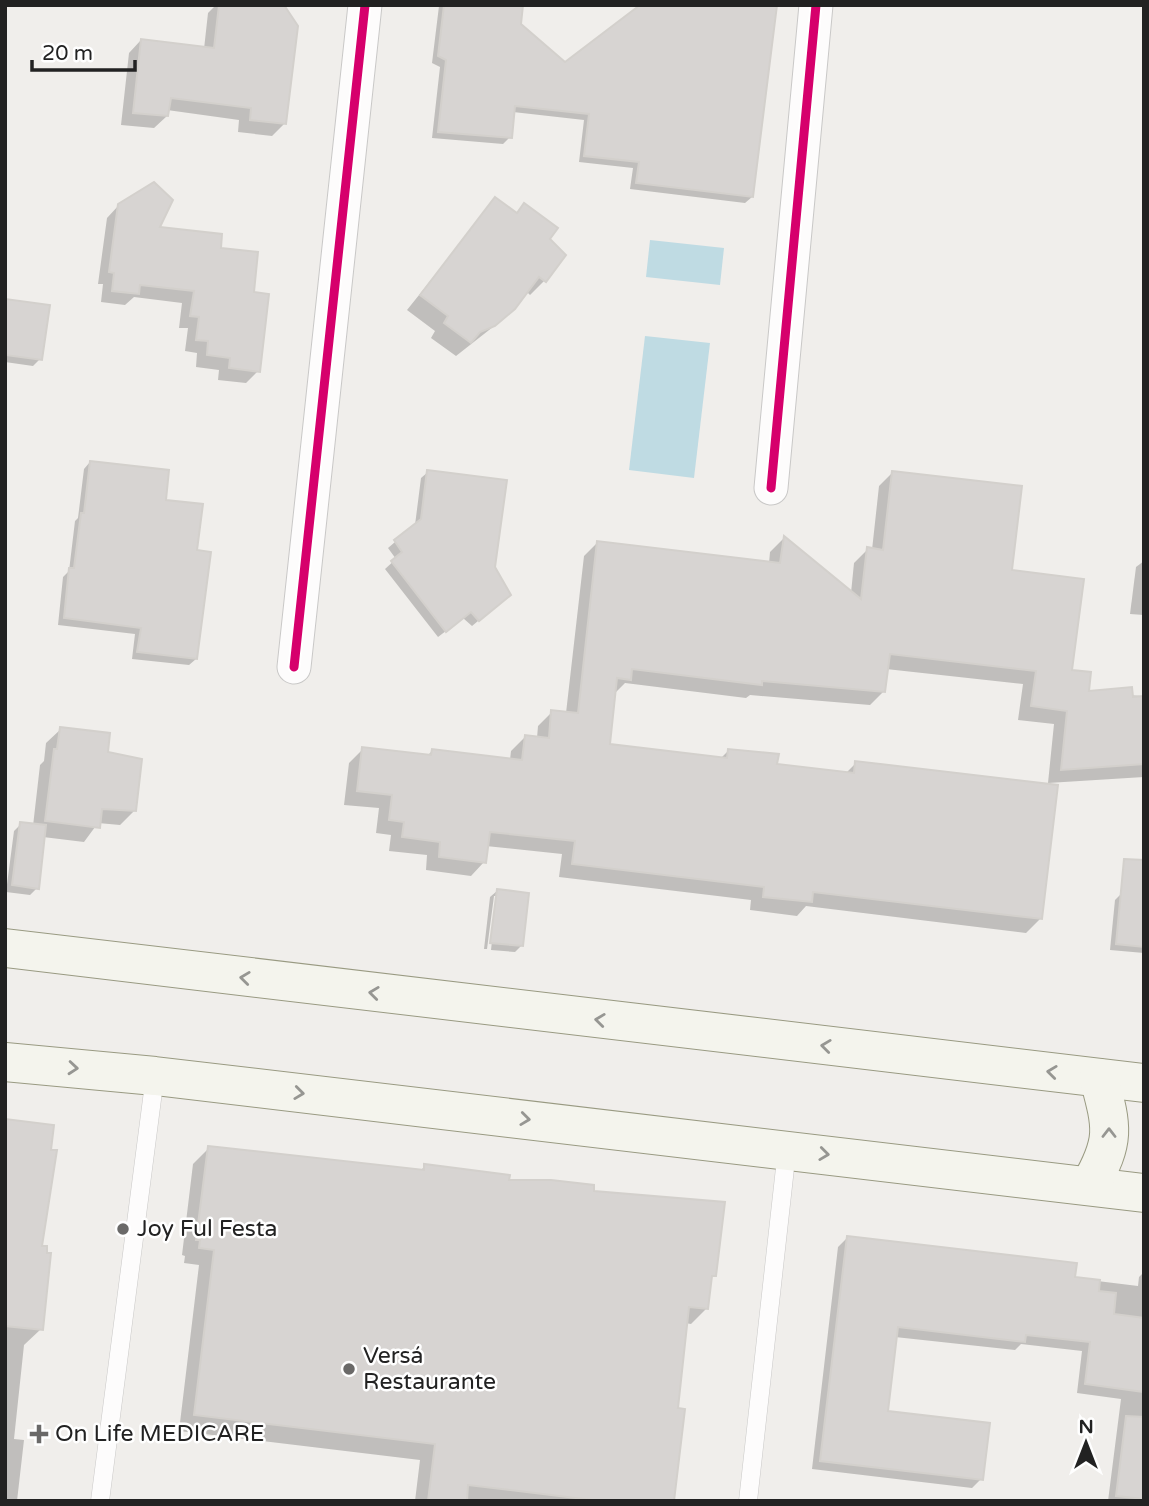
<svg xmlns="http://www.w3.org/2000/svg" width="1149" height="1506" font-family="'Varela Round',sans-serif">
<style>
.water{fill:#bfdbe3}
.shadow{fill:#0003}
.building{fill:#d7d4d2;stroke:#d3d0cc;stroke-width:2}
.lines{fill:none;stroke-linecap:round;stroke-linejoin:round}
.service-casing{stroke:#c9c8c7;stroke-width:19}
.minor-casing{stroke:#c9c8c7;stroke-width:35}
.secondary-casing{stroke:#999a82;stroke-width:40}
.service{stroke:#fdfcfc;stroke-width:18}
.minor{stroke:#fdfcfc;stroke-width:33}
.secondary{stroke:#f4f4ed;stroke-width:38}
.cycleway-casing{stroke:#fff;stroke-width:13}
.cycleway{stroke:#d6006c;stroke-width:9}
.oneway{stroke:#969692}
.poi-dot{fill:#6a6968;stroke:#fff;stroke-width:2.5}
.labels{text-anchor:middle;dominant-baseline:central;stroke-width:5;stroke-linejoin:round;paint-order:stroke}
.poi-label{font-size:23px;fill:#222;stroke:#fff;text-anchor:start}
</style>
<rect width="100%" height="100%" fill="#f0eeeb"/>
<g class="water">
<polygon points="650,240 724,248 720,285 646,277"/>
<polygon points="645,336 710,343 694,478 629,470"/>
</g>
<g class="shadow">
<polygon points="216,5 281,5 284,124 272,136 238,132 239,120 167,110 167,116 154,128 121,125 129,53 141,40 204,49 208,13"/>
<polygon points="521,5 519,25 565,65 752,197 745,203 630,189 633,168 579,162 584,120 513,112 510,137 503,144 432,138 440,67 432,63 439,6"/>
<polygon points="496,199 516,214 524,206 547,239 545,280 530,295 526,291 498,323 456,356 431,338 435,331 407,310"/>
<polygon points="119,205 158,229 219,249 252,293 258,371 246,383 218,380 219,370 196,367 197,353 185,351 188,328 179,328 182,303 134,297 125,305 101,302 103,284 98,284 107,218"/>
<polygon points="5,300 40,359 33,366 5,362"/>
<polygon points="90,462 164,501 195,552 196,659 189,665 132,659 135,634 58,625 63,577 69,571 75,521 78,518 84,469"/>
<polygon points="428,472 494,568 502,601 472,626 463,618 438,637 385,569 396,559 388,548 415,525 421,478"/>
<polygon points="892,473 1010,571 1070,671 1087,693 1144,696 1144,777 1048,783 1054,724 1018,720 1023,684 886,669 884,691 870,705 750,695 746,698 625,683 615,693 608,745 720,759 729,750 776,765 845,774 856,763 1040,919 1026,933 806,906 797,916 750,910 751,900 559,877 562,854 486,846 484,862 471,876 426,870 427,855 389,851 391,835 376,833 379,808 344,805 349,763 363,749 427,756 433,750 510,760 511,751 525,737 537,738 538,726 552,712 566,713 584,556 598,542 769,563 770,552 784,538 851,593 854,563 868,549 872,550 879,486"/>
<polygon points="1144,561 1144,615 1130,614 1136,567"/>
<polygon points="61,729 106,753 135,810 120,825 98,823 84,842 43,837 37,888 30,895 6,892 14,831 21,824 33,826 40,765 44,761 46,743"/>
<polygon points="497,891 522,945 515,952 491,950 497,896 494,896 487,949 484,949 490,897"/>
<polygon points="1122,893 1144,896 1144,953 1110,950 1115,900"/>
<polygon points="5,1121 40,1247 41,1329 24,1345 14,1439 24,1440 17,1501 5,1501"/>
<polygon points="209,1148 419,1172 425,1166 507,1182 592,1192 714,1275 710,1280 707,1308 691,1324 685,1323 676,1410 672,1501 415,1501 420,1460 179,1431 199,1265 184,1263 185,1256 182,1255 193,1164"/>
<polygon points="847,1238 1073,1278 1138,1286 1139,1277 1144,1272 1144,1501 1108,1501 1121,1399 1077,1393 1082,1351 1021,1344 1015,1350 895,1337 886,1413 981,1479 972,1488 812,1469 838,1247"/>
</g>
<g class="building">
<polygon points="219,5 284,5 298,26 286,124 250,120 251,108 171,98 168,116 133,113 141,39 214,48"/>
<polygon points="444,5 523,5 521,24 565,62 640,5 777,5 753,197 636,183 639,162 584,156 589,114 515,106 512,138 438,132 446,60 438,56"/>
<polygon points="154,182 173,200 160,227 222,234 221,248 258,252 254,292 269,294 260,372 229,368 230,358 207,355 208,341 196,340 199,317 190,316 194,291 140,285 139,294 112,291 114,273 109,272 118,204"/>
<polygon points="495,197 517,213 524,203 558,228 550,239 566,255 546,282 539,277 515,309 495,326 480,332 471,343 444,323 448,316 420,295"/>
<polygon points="5,299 50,305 42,360 5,355"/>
<polygon points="90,461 169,470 166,500 203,504 197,550 211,552 197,659 137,652 141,628 64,618 69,568 74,568 81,513 84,513"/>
<polygon points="427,470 507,480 495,567 511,595 479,621 471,612 446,632 391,561 402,552 394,540 421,519"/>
<polygon points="892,471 1022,486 1012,570 1084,579 1072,670 1091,672 1089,691 1132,687 1133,697 1144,696 1144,764 1061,770 1067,711 1031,706 1036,671 890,654 885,692 762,681 762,685 632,669 631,680 617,678 610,744 727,758 728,749 779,754 777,764 854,773 855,761 1058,785 1042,919 813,892 812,902 763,897 764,887 572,864 575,841 490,832 486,863 439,857 440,842 402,837 404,822 389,820 392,795 357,791 362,747 431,755 432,749 522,760 525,735 549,738 551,710 578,713 597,541 780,563 784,536 861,599 867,547 883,550"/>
<polygon points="60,727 110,733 108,752 142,759 136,811 102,809 100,828 45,821 54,749 57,749"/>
<polygon points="20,822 46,825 39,889 12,885"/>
<polygon points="1124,859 1144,860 1144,947 1116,944"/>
<polygon points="497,889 529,893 523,946 490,943"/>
<polygon points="5,1119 54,1125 51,1150 57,1150 42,1246 47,1246 47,1253 51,1253 43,1330 5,1326"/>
<polygon points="208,1146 424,1170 424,1164 510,1175 509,1180 551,1180 594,1185 594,1191 725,1202 716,1276 712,1276 708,1309 689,1307 678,1408 685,1409 674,1501 600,1501 468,1485 467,1501 428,1501 435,1444 194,1415 214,1250 199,1248 200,1240 196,1240"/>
<polygon points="847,1236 1077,1263 1075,1277 1100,1280 1099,1291 1116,1293 1114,1314 1144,1318 1144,1392 1085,1384 1090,1342 1026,1335 1025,1342 898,1327 888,1411 990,1423 983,1480 820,1461"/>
<polygon points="1126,1416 1144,1417 1144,1499 1116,1496"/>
</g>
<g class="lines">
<g class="service-casing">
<g id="service">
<polyline points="100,1501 155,1076"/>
<polyline points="748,1501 787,1150"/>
</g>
</g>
<g class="minor-casing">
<g id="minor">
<polyline points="771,488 816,5"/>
<polyline points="294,667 365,5"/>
</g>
</g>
<g class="secondary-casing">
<g id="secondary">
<polyline points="5,948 1144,1083"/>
<polyline points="5,1062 155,1076 1144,1193"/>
<path d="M1090 1185C1116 1140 1112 1127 1099 1078"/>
</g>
</g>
<use href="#service" class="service"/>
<use href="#minor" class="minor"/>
<use href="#secondary" class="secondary"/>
<g class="cycleway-casing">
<g id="cycleway">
<polyline points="771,488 816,5"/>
<polyline points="294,667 365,5"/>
</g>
</g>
<use href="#cycleway" class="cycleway"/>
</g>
<defs><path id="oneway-chevron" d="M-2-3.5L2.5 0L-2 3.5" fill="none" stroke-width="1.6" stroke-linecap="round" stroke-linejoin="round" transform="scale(1.75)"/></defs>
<g class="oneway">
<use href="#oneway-chevron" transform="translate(245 978) rotate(-173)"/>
<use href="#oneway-chevron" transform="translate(374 993) rotate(-173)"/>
<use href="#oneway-chevron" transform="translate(600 1020) rotate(-173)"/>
<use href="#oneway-chevron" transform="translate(826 1046) rotate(-173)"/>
<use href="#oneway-chevron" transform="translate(73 1068) rotate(5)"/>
<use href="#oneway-chevron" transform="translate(1052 1072) rotate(-173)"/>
<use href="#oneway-chevron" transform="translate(299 1093) rotate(7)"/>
<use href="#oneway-chevron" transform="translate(525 1119) rotate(7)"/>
<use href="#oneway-chevron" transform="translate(1109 1133) rotate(-90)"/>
<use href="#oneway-chevron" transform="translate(824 1154) rotate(7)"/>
</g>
<g class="poi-dot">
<circle cx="123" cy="1229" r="7"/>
<circle cx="349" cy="1369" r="7"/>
<path d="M35.5 1423.5h7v7h7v7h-7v7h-7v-7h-7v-7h7z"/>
</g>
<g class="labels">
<g class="poi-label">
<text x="137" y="1229">Joy Ful Festa</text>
<text x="363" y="1356">Versá<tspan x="363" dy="26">Restaurante</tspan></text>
<text x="55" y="1434">On Life MEDICARE</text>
</g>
</g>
<rect width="1149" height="1506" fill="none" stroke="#222222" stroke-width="14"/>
<g transform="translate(1086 1443)" stroke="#ffffff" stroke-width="5" paint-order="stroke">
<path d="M0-5L12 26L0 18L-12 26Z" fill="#222222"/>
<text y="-10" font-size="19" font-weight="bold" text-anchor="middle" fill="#222222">N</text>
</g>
<path d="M32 60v10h103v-10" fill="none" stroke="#222222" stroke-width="3.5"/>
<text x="42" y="60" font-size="21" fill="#222222" stroke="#ffffff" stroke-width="5" paint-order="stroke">20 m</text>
</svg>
